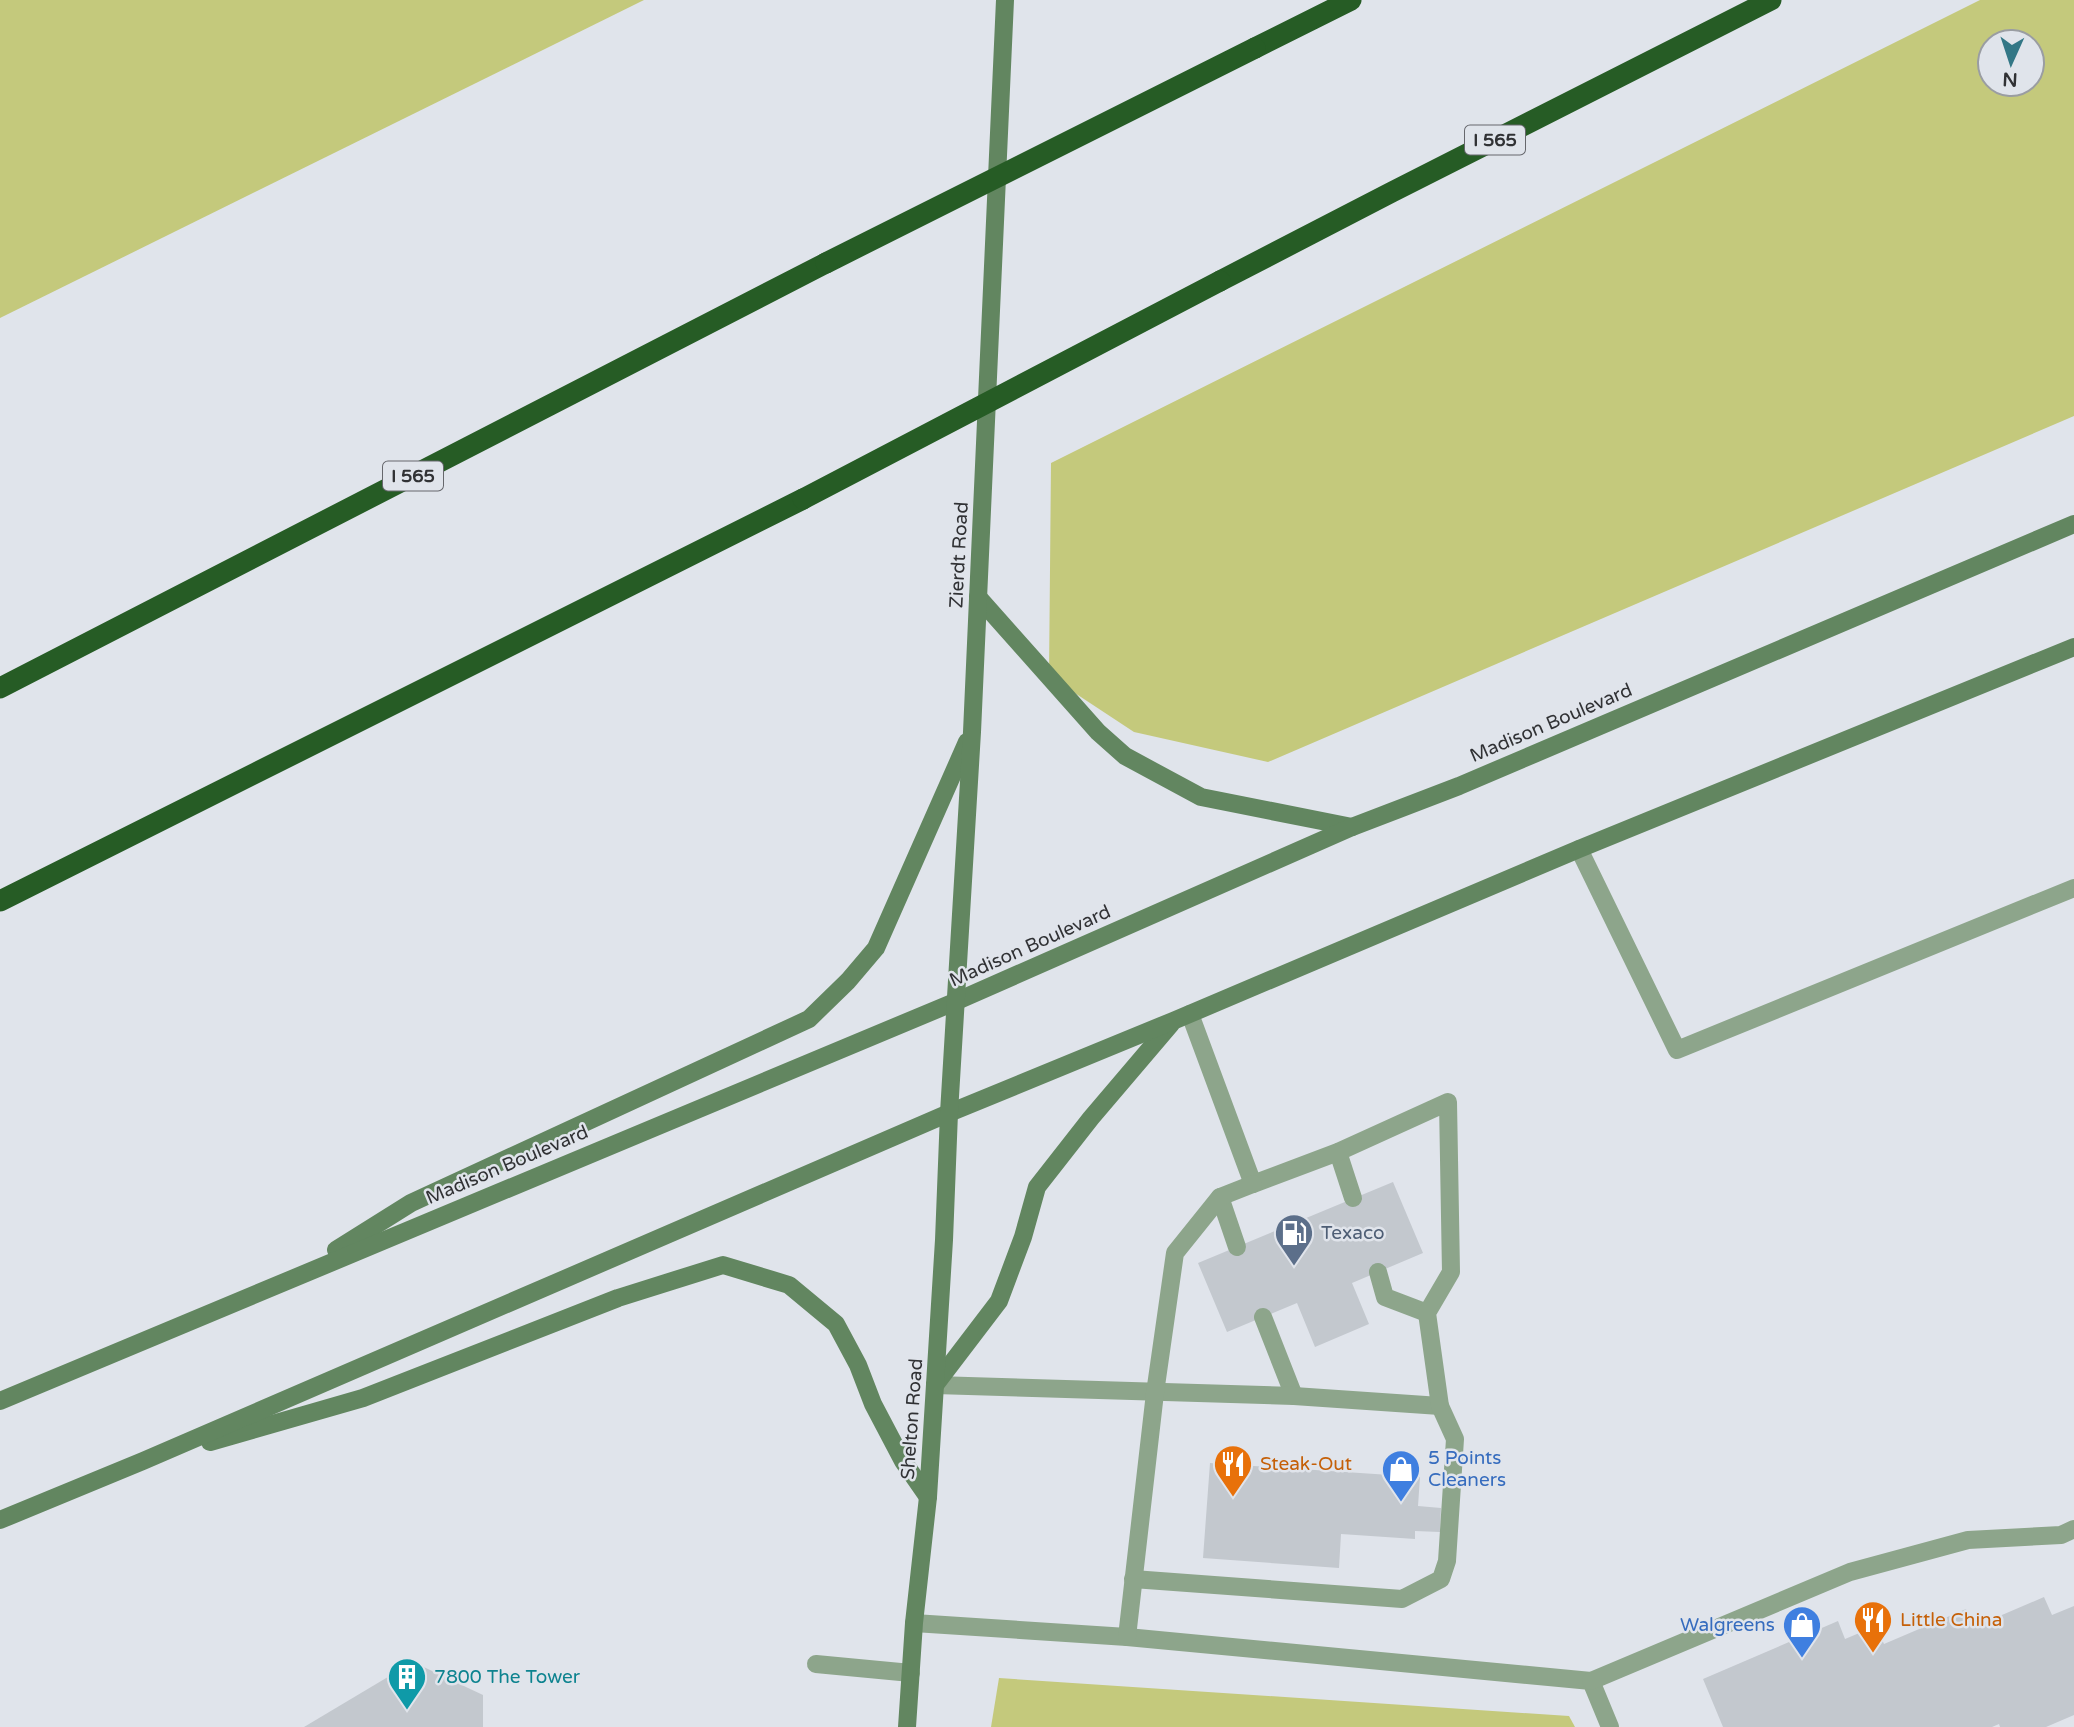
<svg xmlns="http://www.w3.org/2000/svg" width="2074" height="1727" font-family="'Varela Round',sans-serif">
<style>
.green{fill:#c4c97c;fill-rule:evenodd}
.building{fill:#c3c8ce}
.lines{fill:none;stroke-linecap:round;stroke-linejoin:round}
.lane{stroke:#8da58b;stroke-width:18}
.secondary{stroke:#628660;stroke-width:18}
.highway{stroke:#265c25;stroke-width:21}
.highway-bridge{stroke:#265c25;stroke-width:21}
.labels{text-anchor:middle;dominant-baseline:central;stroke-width:5;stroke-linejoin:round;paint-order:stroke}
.shield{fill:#e0e4eb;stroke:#66676c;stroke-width:2}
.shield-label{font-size:18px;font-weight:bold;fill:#313235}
.street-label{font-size:19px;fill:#313235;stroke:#e0e4eb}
.service-label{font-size:19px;fill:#4e5e75;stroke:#e0e4eb;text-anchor:start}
.shop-label{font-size:19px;fill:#366cbe;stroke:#e0e4eb;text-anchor:start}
.food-label{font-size:19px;fill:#c56008;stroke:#e0e4eb;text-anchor:start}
.culture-label{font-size:19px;fill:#0d838f;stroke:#e0e4eb;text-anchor:start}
</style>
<rect width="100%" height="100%" fill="#e0e4eb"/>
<g class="green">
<polygon points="0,0 644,0 0,318"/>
<path d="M1980 0H2074V416L1268 762 1134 732 1049 676 1051 463ZM1990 42H2032V84H1990Z"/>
<polygon points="999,1678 1569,1716 1575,1727 991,1727"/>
</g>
<g class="building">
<polygon points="1393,1182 1423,1253 1352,1283 1369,1324 1315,1347 1297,1303 1227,1332 1198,1263"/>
<polygon points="1210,1463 1420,1477 1418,1506 1441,1508 1440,1532 1415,1531 1415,1539 1341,1534 1339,1568 1203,1558"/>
<polygon points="2044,1597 2052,1615 2074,1606 2074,1715 2046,1727 2000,1727 1999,1724 1992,1727 1723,1727 1703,1679 1838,1621 1845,1639 1876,1626 1884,1644 1966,1609 1974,1627"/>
<polygon points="413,1662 483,1695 483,1727 304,1727"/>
</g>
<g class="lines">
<g class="lane">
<polyline points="1579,849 1677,1050 2074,888"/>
<polyline points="1338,1152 1353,1198"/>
<polyline points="1220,1197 1237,1247"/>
<polyline points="1378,1272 1385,1297 1427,1313"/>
<polyline points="1263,1317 1294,1396"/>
<polyline points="935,1385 1294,1396 1440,1406"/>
<polyline points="1133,1579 1402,1599 1441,1579 1447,1561 1455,1439 1440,1406 1427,1313 1451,1272 1448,1102 1338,1152 1253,1184 1190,1014"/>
<polyline points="914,1623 1127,1637 1591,1681 1610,1727"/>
<polyline points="1127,1637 1155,1393 1175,1253 1220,1197 1253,1184"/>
<polyline points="816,1664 911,1673"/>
<polyline points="1591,1681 1850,1572 1968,1540 2061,1535 2074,1529"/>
</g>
<g class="secondary">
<polyline points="978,597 1098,732 1125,756 1201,797 1352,827"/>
<polyline points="336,1250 411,1203 809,1019 848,981 876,948 967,742"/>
<polyline points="935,1385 999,1301 1023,1237 1037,1187 1091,1118 1171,1024"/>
<polyline points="0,1401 957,1001 1352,827 1459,786 2074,524"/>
<polyline points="210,1442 363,1398 618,1298 723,1265 789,1285 836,1324 858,1365 873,1404 903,1461 928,1497"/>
<polyline points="0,1520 143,1461 949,1113 1173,1021 1579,849 2074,647"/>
<polyline points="907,1727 914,1623 928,1497 944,1240 949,1113 972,732 1005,0"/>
</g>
<g class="highway">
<polyline points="1255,48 1351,0"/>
<polyline points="1220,281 1392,192 1771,0"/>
<polyline points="0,688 826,263"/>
<polyline points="0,901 803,499"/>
</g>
<g class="highway-bridge">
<polyline points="826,263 1255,48"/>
<polyline points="803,499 1220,281"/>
</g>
</g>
<defs>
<g id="fuel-pin" transform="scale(2.0125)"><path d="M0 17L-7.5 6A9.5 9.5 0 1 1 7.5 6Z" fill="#5c6f8a" stroke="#e0e4eb"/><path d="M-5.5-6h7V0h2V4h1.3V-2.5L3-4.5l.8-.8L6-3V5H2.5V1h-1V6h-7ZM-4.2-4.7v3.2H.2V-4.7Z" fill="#fff"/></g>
<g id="restaurant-pin" transform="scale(2.0125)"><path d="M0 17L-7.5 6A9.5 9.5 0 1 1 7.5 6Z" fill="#e8710a" stroke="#e0e4eb"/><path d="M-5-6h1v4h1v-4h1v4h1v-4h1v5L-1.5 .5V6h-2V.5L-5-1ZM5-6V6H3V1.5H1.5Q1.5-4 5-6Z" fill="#fff"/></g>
<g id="shop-pin" transform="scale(2.0125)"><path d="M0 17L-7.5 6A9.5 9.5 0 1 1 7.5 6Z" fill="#3f7fe0" stroke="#e0e4eb"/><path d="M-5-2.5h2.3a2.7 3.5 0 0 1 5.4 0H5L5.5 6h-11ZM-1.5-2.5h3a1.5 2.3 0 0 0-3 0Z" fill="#fff"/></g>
<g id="building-pin" transform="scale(2.0125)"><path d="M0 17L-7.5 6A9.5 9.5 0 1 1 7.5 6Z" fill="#0f9aa8" stroke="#e0e4eb"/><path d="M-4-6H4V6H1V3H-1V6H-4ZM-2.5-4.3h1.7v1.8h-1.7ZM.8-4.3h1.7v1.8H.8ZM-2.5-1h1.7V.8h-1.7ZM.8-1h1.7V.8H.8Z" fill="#fff"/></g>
</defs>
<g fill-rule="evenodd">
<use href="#fuel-pin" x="1294" y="1233"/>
<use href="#restaurant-pin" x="1233" y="1464"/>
<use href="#shop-pin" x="1401" y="1469"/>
<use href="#restaurant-pin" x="1873" y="1620"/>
<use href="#shop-pin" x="1802" y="1625"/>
<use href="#building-pin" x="407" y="1677"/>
</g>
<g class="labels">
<g class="shield">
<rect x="1465" y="125.5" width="60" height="29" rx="5"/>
<rect x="383" y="461.5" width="60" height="29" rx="5"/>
</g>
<g class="shield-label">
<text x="1495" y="140">I 565</text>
<text x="413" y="476">I 565</text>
</g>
<g class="street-label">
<text transform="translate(959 555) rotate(-87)">Zierdt Road</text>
<text transform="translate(1551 723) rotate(-23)">Madison Boulevard</text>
<text transform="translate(1030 946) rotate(-24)">Madison Boulevard</text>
<text transform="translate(507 1165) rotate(-23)">Madison Boulevard</text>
<text transform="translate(912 1419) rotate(-86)">Shelton Road</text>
</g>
<g class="service-label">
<text x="1321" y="1233">Texaco</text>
</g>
<g class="shop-label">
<text x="1428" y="1458">5 Points<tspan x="1428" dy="22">Cleaners</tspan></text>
<text x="1775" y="1625" text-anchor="end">Walgreens</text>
</g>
<g class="food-label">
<text x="1260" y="1464">Steak-Out</text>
<text x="1900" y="1620">Little China</text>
</g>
<g class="culture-label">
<text x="434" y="1677">7800 The Tower</text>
</g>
</g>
<g transform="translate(2011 63) rotate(183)"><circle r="33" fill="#e0e4eb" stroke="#9a9da2" stroke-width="2"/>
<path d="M0-5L12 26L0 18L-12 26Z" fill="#337786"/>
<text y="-10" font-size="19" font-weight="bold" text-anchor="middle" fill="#313235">N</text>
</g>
</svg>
